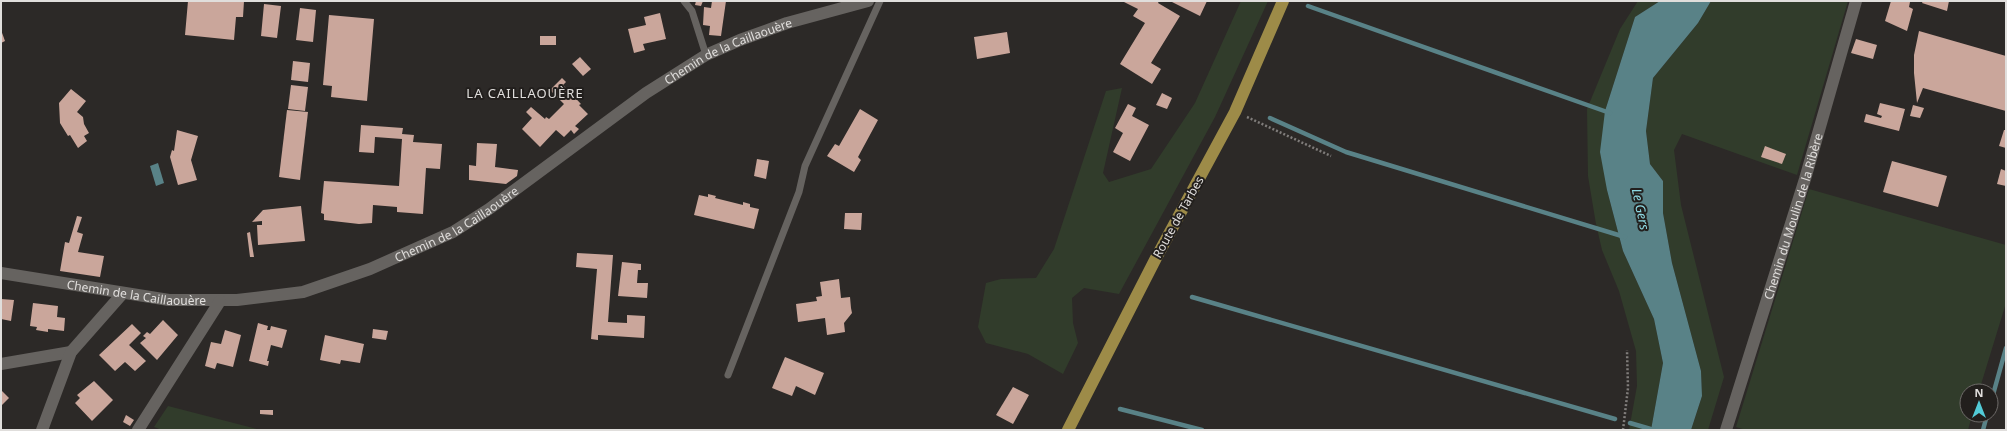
<svg xmlns="http://www.w3.org/2000/svg" width="2007" height="431" font-family="'Noto Sans',sans-serif">
<style>
.green{fill:#313c2b}
.water{fill:#598287}
.lines{fill:none;stroke-linecap:round;stroke-linejoin:round}
.stream{stroke:#598287;stroke-width:4.5}
.building{fill:#caa69b}
.path{stroke:#807d7b;stroke-width:2.5;stroke-dasharray:2 2;stroke-linecap:butt}
.lane{stroke:#666360;stroke-width:7}
.street{stroke:#666360;stroke-width:12}
.primary{stroke:#9d8b48;stroke-width:12}
.labels{text-anchor:middle;dominant-baseline:central;stroke-width:4;stroke-linejoin:round;paint-order:stroke}
.street-label{font-size:12px;fill:#e0dedc;stroke:#221f1d}
.neighbourhood-label{font-size:13px;letter-spacing:1px;fill:#e0dedc;stroke:#221f1d}
.water-label{font-size:13px;font-style:italic;fill:#8dd8e2;stroke:#221f1d}
</style>
<rect width="100%" height="100%" fill="#2c2927"/>
<g class="green">
<polygon points="1241,1 1268,1 1215,117 1119,294 1084,288 1072,298 1073,323 1078,343 1063,374 1028,354 986,343 978,327 986,283 1001,279 1036,278 1054,249 1106,91 1122,88 1103,173 1109,182 1151,169 1195,103"/>
<polygon points="1638,1 1660,1 1635,17 1605,111 1607,190 1623,251 1654,319 1663,363 1651,430 1629,430 1637,386 1636,351 1619,291 1602,250 1596,224 1588,176 1587,109 1620,29"/>
<polygon points="1711,1 1848,1 1797,175 1682,134 1674,150 1681,205 1724,377 1708,430 1691,430 1702,396 1701,371 1672,263 1663,213 1663,181 1650,164 1646,131 1653,78 1698,23"/>
<polygon points="1809,189 2006,245 2006,303 1979,391 1967,391 1967,415 1972,415 1968,430 1746,430 1736,427"/>
<polygon points="168,406 261,430 162,430 154,427"/>
</g>
<g class="water">
<polygon points="1660,1 1711,1 1698,23 1653,78 1646,131 1650,164 1663,181 1663,213 1672,263 1701,371 1702,396 1691,430 1651,430 1663,363 1654,319 1623,251 1607,190 1600,152 1605,111 1635,17"/>
<polygon points="158,163 164,183 156,186 150,166"/>
</g>
<g class="lines">
<g class="stream">
<polyline points="1308,6 1610,113"/>
<polyline points="1270,118 1346,152 1625,237"/>
<polyline points="1192,297 1615,419"/>
<polyline points="1991,402 2006,348"/>
<polyline points="1120,409 1202,430"/>
<polyline points="1630,423 1654,430"/>
<polyline points="1983,430 1987,415"/>
</g>
</g>
<g class="building">
<polygon points="188,1 244,1 243,17 236,17 234,40 185,35"/>
<polygon points="696,1 703,1 701,6 695,5"/>
<polygon points="712,1 726,1 721,36 709,35 710,26 703,25 704,7 711,8"/>
<polygon points="1122,1 1159,1 1158,3 1180,16 1151,63 1161,69 1152,84 1120,64 1145,23 1133,16 1138,9"/>
<polygon points="1170,1 1207,1 1200,16"/>
<polygon points="1891,1 1910,2 1909,7 1913,9 1907,31 1885,21"/>
<polygon points="1923,1 1949,1 1947,11 1922,3"/>
<polygon points="264,4 281,6 277,38 261,36"/>
<polygon points="300,8 316,10 313,42 296,40"/>
<polygon points="660,13 666,39 643,44 645,50 634,53 628,29 646,25 644,17"/>
<polygon points="329,15 374,19 367,101 331,97 332,86 323,85"/>
<polygon points="1,30 5,41 1,43"/>
<polygon points="1919,31 2006,56 2006,111 1923,88 1917,103 1914,73 1914,55"/>
<polygon points="1007,32 1010,53 977,59 974,37"/>
<rect x="540" y="36" width="16" height="9"/>
<polygon points="1856,39 1877,45 1873,59 1851,53"/>
<polygon points="580,57 591,69 583,76 572,64"/>
<polygon points="293,61 310,63 308,82 291,80"/>
<polygon points="562,78 566,82 563,85 581,104 579,105 588,114 575,126 579,129 574,134 571,130 564,137 556,130 540,147 522,129 532,118 526,112 531,107 545,119 546,117 549,119 564,104 550,90"/>
<polygon points="291,85 308,87 305,111 288,109"/>
<polygon points="71,89 86,101 77,112 83,117 84,124 89,133 84,136 87,141 78,148 70,135 68,136 60,123 59,103"/>
<polygon points="1162,93 1172,98 1167,109 1156,105"/>
<polygon points="1880,103 1905,109 1899,131 1864,122 1866,114 1881,118 1882,116 1877,114"/>
<polygon points="1128,104 1136,108 1132,116 1149,125 1130,161 1113,152 1123,133 1115,128"/>
<polygon points="1913,105 1924,108 1920,118 1910,116"/>
<polygon points="860,109 878,120 858,157 861,160 854,172 827,156 835,144 839,146"/>
<polygon points="287,110 308,112 300,180 279,177"/>
<polygon points="361,125 403,128 402,134 414,135 413,142 442,144 440,169 426,168 423,214 397,212 397,207 373,205 372,223 359,224 324,220 324,214 321,213 324,181 399,186 402,139 375,137 374,153 359,152"/>
<polygon points="177,130 198,136 191,160 197,180 178,185 170,157 172,150 174,151"/>
<polygon points="2004,130 2006,130 2006,148 1999,146"/>
<polygon points="477,143 497,144 495,167 518,170 517,176 506,184 469,180 469,165 476,166"/>
<polygon points="1765,146 1786,154 1782,164 1761,157"/>
<polygon points="757,159 769,161 766,179 754,176"/>
<polygon points="1892,161 1947,176 1938,207 1883,192"/>
<polygon points="2001,169 2006,171 2006,186 1997,184"/>
<polygon points="708,194 716,196 715,198 743,205 743,202 750,204 750,207 759,209 754,229 694,215 699,195 708,197"/>
<polygon points="301,206 305,241 258,245 257,225 262,225 262,221 252,222 263,210"/>
<polygon points="845,213 862,213 861,230 844,229"/>
<polygon points="77,216 82,217 77,232 83,234 78,252 104,256 100,277 60,271 65,242 69,243"/>
<polygon points="250,232 254,257 250,257 247,233"/>
<polygon points="577,253 613,255 608,322 627,323 627,315 645,316 644,338 598,335 598,340 591,339 597,269 576,267"/>
<polygon points="622,262 641,264 641,270 638,270 637,283 648,283 647,298 618,296"/>
<polygon points="839,279 841,298 850,297 851,308 852,313 844,323 845,332 827,335 825,318 798,322 796,304 817,301 816,297 822,296 820,282"/>
<polygon points="1,299 14,300 11,321 1,319"/>
<polygon points="33,303 58,306 57,317 65,318 64,331 48,329 48,332 36,330 37,327 30,326"/>
<polygon points="163,320 178,335 157,360 140,343 146,338 143,336 147,332 150,334"/>
<polygon points="258,323 268,326 267,330 270,330 271,326 287,330 282,348 271,345 267,361 269,361 268,366 249,361"/>
<polygon points="132,324 141,333 129,345 146,361 135,371 125,362 115,371 99,355"/>
<polygon points="373,329 388,331 386,340 372,338"/>
<polygon points="225,330 241,335 233,367 217,363 215,369 205,366 211,342 221,344"/>
<polygon points="325,335 364,344 360,363 341,360 340,364 320,360"/>
<polygon points="785,357 824,373 815,395 796,386 792,396 772,388"/>
<polygon points="94,381 113,400 92,421 75,403 80,398 77,395"/>
<polygon points="1013,387 1029,395 1013,424 996,415"/>
<polygon points="1,390 9,398 1,406"/>
<polygon points="260,410 273,410 273,415 260,414"/>
<polygon points="126,415 134,420 130,426 123,422"/>
</g>
<g class="lines">
<g class="path">
<polyline points="1247,117 1331,156"/>
<polyline points="1623,430 1628,388 1627,350"/>
</g>
<g class="lane">
<polyline points="684,1 692,11 706,55"/>
<polyline points="728,375 799,192 805,166 880,1"/>
</g>
<g class="street">
<path id="s1" d="M1 273 169 300H237L303 292 370 269 453 232 489 209 646 93 706 55 740 40 787 23 868 1"/>
<polyline points="1,364 71,352"/>
<polyline points="42,430 71,352 123,293"/>
<polyline points="138,430 220,301"/>
<path id="s2" d="M1726 430 1805 179 1856 1"/>
</g>
<polyline class="primary" points="1068,430 1156,258 1235,112 1283,1"/>
</g>
<g class="labels">
<g class="street-label">
<text stroke="none"><textPath href="#s1" startOffset="797">Chemin de la Caillaouère</textPath></text>
<text stroke="none"><textPath href="#s2" startOffset="224">Chemin du Moulin de la Ribère</textPath></text>
<text transform="translate(1178 217) rotate(-61)">Route de Tarbes</text>
<text stroke="none"><textPath href="#s1" startOffset="473">Chemin de la Caillaouère</textPath></text>
<text stroke="none"><textPath href="#s1" startOffset="137">Chemin de la Caillaouère</textPath></text>
</g>
<g class="neighbourhood-label">
<text x="525" y="93">LA CAILLAOUÈRE</text>
</g>
<g class="water-label">
<text transform="translate(1641 209) rotate(78)">Le Gers</text>
</g>
</g>
<rect width="2007" height="431" fill="none" stroke="#e0dedc" stroke-width="4"/>
<g transform="translate(1979 403)"><circle r="19" fill="#221f1d" stroke="#6e6b69"/>
<path d="M0-3L7 15L0 10L-7 15Z" fill="#52cbd7"/>
<text y="-6" font-size="11" font-weight="bold" text-anchor="middle" fill="#e0dedc">N</text>
</g>
</svg>
